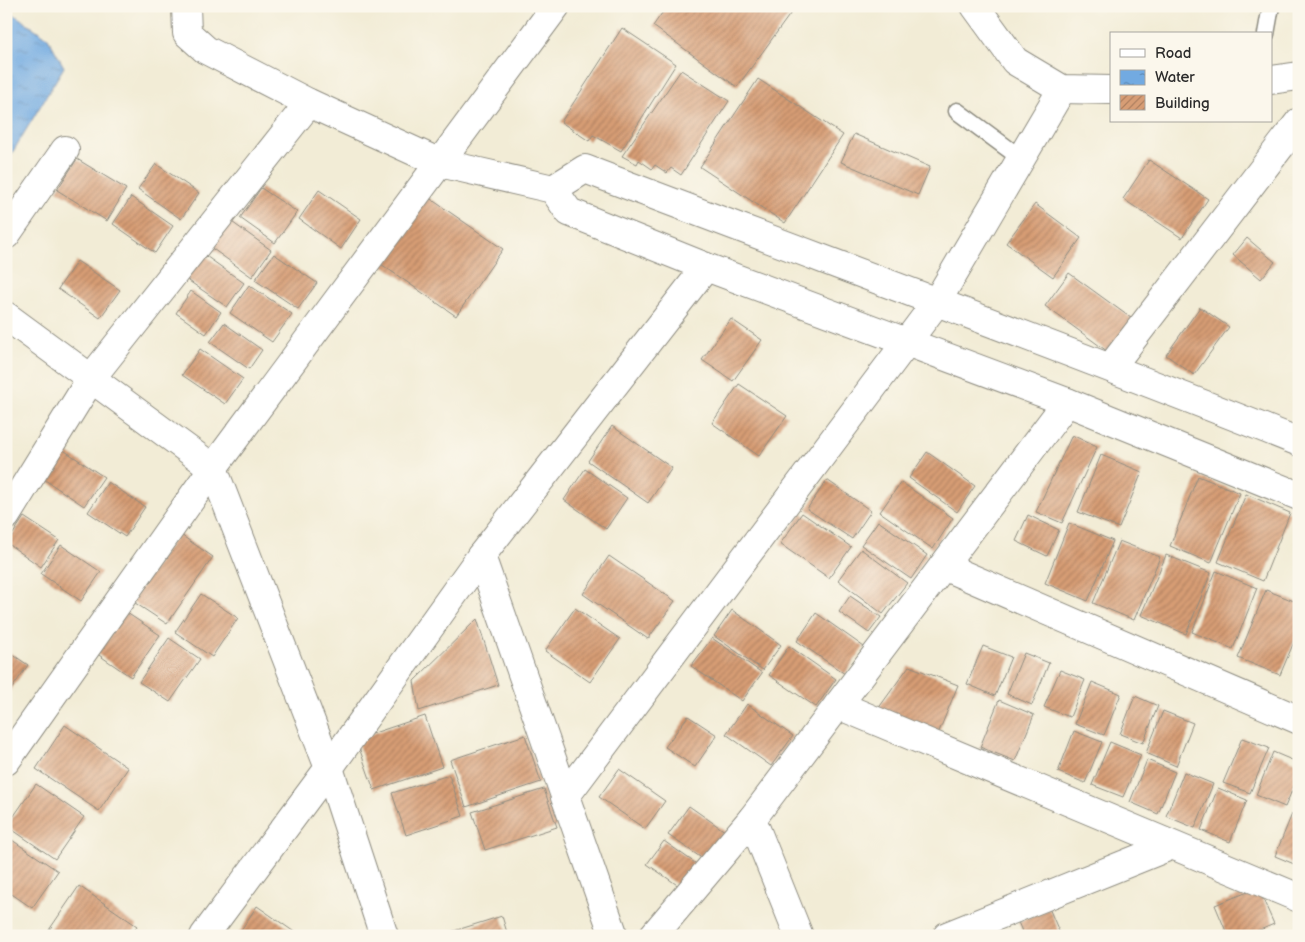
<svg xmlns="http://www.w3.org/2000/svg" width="1305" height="942" font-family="'Balsamiq Sans',sans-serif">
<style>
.water{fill:url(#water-ripples);stroke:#4e6a86}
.building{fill:url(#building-hatch)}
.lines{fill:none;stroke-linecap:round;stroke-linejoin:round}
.lane-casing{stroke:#8e8c80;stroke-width:19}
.street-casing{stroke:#8e8c80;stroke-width:30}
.secondary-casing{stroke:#8e8c80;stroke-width:30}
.lane{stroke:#fff;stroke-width:16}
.street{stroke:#fff;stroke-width:28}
.secondary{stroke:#fff;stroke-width:28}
</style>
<defs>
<pattern id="water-ripples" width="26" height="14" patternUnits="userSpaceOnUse" patternTransform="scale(1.25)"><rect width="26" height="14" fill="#72aae1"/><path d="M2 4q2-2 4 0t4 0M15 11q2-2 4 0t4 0" fill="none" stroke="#5e8bb7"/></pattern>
<pattern id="building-hatch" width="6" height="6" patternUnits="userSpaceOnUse" patternTransform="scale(1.25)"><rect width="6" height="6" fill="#d79d75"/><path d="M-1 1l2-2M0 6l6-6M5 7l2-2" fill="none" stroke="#af8060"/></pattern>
</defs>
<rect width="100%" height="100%" fill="#fbf7ec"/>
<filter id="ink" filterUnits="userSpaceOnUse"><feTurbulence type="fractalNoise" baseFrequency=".02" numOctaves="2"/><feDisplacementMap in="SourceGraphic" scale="10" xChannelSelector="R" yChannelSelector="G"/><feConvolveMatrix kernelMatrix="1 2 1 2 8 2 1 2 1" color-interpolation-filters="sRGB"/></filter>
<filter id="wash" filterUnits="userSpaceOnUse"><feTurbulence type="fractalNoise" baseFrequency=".0096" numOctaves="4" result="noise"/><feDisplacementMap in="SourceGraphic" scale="20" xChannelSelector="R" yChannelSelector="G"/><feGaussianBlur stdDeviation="1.12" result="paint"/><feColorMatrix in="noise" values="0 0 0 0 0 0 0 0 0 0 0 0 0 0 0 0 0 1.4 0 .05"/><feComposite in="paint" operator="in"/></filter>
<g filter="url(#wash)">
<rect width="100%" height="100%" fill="#f2ecd6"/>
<polygon class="water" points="6,9 48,38 64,67 6,163"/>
<g id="blocks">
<g class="building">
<polygon points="667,6 796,6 737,87 653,26"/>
<polygon points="622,28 676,64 621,151 593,135 589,141 561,122"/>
<polygon points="681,70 729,101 681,175 671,168 667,173 655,165 652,169 639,160 637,164 622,156"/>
<polygon points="758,79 843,135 785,223 700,167"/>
<polygon points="854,134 930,167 918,195 841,162"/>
<polygon points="77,159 126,189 107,221 57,190"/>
<polygon points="1149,160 1208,199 1182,238 1123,199"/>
<polygon points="156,164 199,193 181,219 138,189"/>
<polygon points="261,188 297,212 275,243 240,218"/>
<polygon points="319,190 361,219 341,249 299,219"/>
<polygon points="425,195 503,249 456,316 378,262"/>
<polygon points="131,197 173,226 155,253 113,224"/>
<polygon points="1035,204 1081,238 1053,277 1006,243"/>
<polygon points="229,220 271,250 252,277 210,247"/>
<polygon points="1247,238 1275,262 1261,279 1233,255"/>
<polygon points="203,254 244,283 227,307 186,279"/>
<polygon points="274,254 317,283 298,309 255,280"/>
<polygon points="77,261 120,290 100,318 58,289"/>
<polygon points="1069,273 1135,321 1111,354 1045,306"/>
<polygon points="249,285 292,314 272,342 230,313"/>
<polygon points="191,291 221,312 206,334 176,313"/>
<polygon points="1200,307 1229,327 1194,375 1166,355"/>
<polygon points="731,319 762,340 733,381 702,360"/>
<polygon points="224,323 262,350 249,369 210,342"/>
<polygon points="200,349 243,379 225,404 182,375"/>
<polygon points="739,384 787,416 759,456 712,423"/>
<polygon points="612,426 672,468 648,503 588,461"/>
<polygon points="1072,435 1097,447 1062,523 1036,512"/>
<polygon points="59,447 104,477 84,506 39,476"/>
<polygon points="927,452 975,486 957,512 909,478"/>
<polygon points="1101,455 1142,472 1119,528 1078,512"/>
<polygon points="585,469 627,498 606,529 564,500"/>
<polygon points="1198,476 1240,493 1211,563 1170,546"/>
<polygon points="827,480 871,511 852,539 807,509"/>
<polygon points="108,482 145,507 125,537 88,512"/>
<polygon points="901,482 953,518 933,549 880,512"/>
<polygon points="1246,494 1290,513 1263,581 1218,562"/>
<polygon points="802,513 851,547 829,578 780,544"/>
<polygon points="1028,515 1059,530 1047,556 1016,541"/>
<polygon points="24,517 59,540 41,567 7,543"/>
<polygon points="878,521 927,555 911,579 861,545"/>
<polygon points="1069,523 1113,541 1088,601 1045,583"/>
<polygon points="178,533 213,557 167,624 132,601"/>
<polygon points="1119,541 1160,557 1134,620 1093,603"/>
<polygon points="61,545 101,572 81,601 41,574"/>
<polygon points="861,549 907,583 883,614 838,580"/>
<polygon points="1166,555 1211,573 1186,634 1141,615"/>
<polygon points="609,556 675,601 648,639 583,594"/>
<polygon points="1216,571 1257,588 1233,649 1192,632"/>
<polygon points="1266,590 1299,603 1299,630 1280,675 1238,658"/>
<polygon points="201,594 238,618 212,657 175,632"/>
<polygon points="850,596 881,617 869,633 839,612"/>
<polygon points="575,608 620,639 590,682 545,651"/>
<polygon points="732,610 781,645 763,670 714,636"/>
<polygon points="124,611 160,635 131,677 96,653"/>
<polygon points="816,613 864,647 845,674 797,641"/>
<polygon points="477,619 498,685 419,711 414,681"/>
<polygon points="169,638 200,659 170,702 139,682"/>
<polygon points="712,638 762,673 742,701 691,666"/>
<polygon points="789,646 836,679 816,707 769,675"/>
<polygon points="983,646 1011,657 995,696 967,684"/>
<polygon points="6,650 28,665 8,694 6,693"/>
<polygon points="1024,653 1049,663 1032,705 1007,694"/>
<polygon points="909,666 958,685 938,734 878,709"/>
<polygon points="1060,670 1085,680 1070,717 1044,707"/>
<polygon points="1092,682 1121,694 1104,735 1075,724"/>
<polygon points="1135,696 1158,706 1143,743 1120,734"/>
<polygon points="999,700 1034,715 1015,761 980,747"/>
<polygon points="747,704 793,736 771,766 726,734"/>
<polygon points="1163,711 1193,723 1176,766 1146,753"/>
<polygon points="425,716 442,767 374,790 356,739"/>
<polygon points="688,716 717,735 695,767 665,747"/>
<polygon points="65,725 128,768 99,811 36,769"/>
<polygon points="1074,731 1102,742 1085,783 1058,772"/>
<polygon points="525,735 541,782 466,807 450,760"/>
<polygon points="1242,738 1269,748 1250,793 1223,783"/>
<polygon points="1110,742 1141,755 1123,797 1092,785"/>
<polygon points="1273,752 1299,763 1299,774 1285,807 1256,795"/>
<polygon points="1147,760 1175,772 1158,814 1130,802"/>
<polygon points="619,769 665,801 645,829 599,797"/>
<polygon points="1184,772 1213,784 1195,828 1166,816"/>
<polygon points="449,775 463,816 406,835 392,793"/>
<polygon points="36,784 84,817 55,859 7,826"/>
<polygon points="1218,788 1247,800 1230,842 1201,830"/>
<polygon points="544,789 557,827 485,850 472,812"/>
<polygon points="689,806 729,834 709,863 668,835"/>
<polygon points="1292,814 1299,817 1299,866 1275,856"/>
<polygon points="6,836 58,871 32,908 6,890"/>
<polygon points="664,841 702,868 686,891 647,864"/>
<polygon points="79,886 137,926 131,936 51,936 47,933"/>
<polygon points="1258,888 1274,924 1246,936 1228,936 1215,905"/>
<polygon points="257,906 300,936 237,936"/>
<polygon points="1049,908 1061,936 1024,936 1018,922"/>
<polygon points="502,916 508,936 441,936 441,935"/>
</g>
</g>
</g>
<g filter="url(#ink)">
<use href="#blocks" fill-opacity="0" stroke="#8e8c80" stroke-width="1"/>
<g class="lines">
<g class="lane-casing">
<g id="lane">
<polyline points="1266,34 1271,6"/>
<polyline points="957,111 1022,159"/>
</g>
</g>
<g class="street-casing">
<g id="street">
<polyline points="186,6 187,33 206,50 309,103 440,163 553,189 569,212 706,267 1067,402 1299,496"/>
<path d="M553 189 585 169C823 260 1062 347 1299 442"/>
<polyline points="6,235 65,150"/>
<polyline points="6,316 213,468 329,768 384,936"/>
<polyline points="1111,367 1299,122"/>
<polyline points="6,516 92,377 309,103"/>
<polyline points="481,556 614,936"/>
<polyline points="943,566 1299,720"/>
<polyline points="838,705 1299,898"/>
<polyline points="6,761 213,468 556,6"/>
<polyline points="565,797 936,303 1062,89"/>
<polyline points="752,819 799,936"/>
<polyline points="204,936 329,768 481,556 706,267"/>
<polyline points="653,936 752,819 1067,402"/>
<polyline points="947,936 1170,846"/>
</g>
</g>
<g class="secondary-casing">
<g id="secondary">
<polyline points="975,6 1015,61 1062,89 1111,90"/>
<polyline points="1271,80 1299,76"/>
</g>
</g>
<use href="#lane" class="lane"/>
<use href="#street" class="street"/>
<use href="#secondary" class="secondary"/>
</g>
</g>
<rect width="1305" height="942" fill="none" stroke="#fbf7ec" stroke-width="25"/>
<rect x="1110" y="32" width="162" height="90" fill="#fbf7ec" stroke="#a8a59f"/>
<rect x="1120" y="49" width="25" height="8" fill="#ffffff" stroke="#a8a59f"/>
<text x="1155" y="58" font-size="15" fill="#2b2b2b">Road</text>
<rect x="1120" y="70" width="25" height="15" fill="url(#water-ripples)" stroke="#a8a59f"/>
<text x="1155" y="82" font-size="15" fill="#2b2b2b">Water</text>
<rect x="1120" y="95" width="25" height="15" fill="url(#building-hatch)" stroke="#a8a59f"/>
<text x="1155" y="108" font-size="15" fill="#2b2b2b">Building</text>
</svg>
